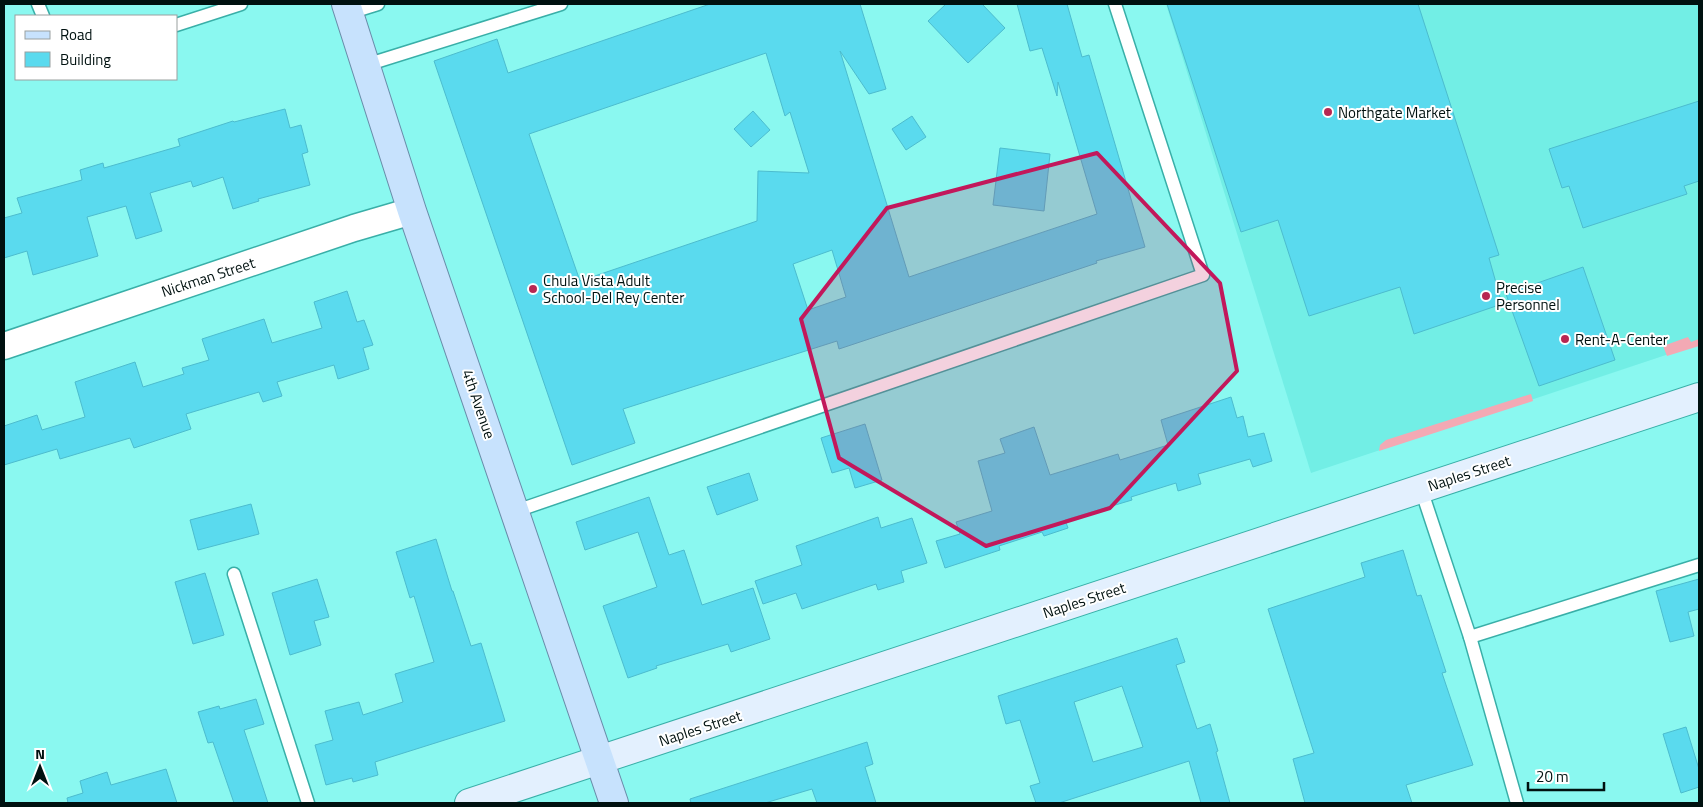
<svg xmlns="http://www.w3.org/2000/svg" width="1703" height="807" font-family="'Titillium Web',sans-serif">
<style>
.built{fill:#72eee5}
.green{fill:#f3a9b4}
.building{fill:#5adaee;stroke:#4cbcce;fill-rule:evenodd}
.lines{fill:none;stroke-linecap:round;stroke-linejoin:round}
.lane-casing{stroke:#39afa8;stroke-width:15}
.street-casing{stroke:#39afa8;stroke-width:29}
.secondary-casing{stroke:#39afa8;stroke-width:30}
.primary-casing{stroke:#698ca9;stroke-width:30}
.lane{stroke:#fff;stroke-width:12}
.street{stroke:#fff;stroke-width:26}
.secondary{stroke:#e3f0fe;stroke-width:28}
.primary{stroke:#c7e2fd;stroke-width:28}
.marked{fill:#c2185b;fill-opacity:0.2;stroke:#c2185b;stroke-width:4;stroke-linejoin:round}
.poi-dot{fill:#b72752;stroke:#fff;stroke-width:2}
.labels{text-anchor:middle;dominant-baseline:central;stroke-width:4;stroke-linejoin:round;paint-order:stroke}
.poi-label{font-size:15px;fill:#001110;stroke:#fff;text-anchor:start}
.street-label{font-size:15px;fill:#001110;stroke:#fff}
</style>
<rect width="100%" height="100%" fill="#8af8f0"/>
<polygon class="built" points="1166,4 1699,4 1699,344 1311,473"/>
<g class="green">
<polygon points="1688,337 1691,342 1699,339 1699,346 1667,356 1663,346"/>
<polygon points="1531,394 1533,401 1379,451 1380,445 1386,440"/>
</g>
<g class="building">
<path d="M710 4H860L886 89 869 94 840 51 909 277 1097 214 1058 82 1057 96 1042 48 1030 51 1017 4H1067L1082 57 1089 55 1145 247 1096 261 1097 263 839 349 837 341 623 409 635 443 572 465 434 61 497 39 508 73ZM766 53 785 116 790 112 809 173 758 171 757 221 580 281 529 134ZM832 250 846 297 808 310 793 264Z"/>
<polygon points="946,4 982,4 1005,28 968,63 928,21"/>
<polygon points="1167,4 1418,4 1499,255 1489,258 1502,304 1414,334 1400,287 1309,316 1278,220 1241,232"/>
<polygon points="1699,101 1699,181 1684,186 1687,194 1583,228 1569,186 1562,188 1549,149"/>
<polygon points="285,109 290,128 301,125 308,152 302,154 310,185 258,199 259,201 233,209 223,177 193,187 191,181 150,193 162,231 136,239 126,206 87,217 98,256 33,275 27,251 4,258 4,218 22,213 17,198 82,180 80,170 103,163 104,168 180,146 178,139 233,121 234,122"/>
<polygon points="753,111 770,130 751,147 734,129"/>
<polygon points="912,116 926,137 906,150 892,129"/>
<polygon points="1000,148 1050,154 1044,211 993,205"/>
<polygon points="1583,267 1615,360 1539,386 1506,294"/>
<polygon points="347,291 357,322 364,320 373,345 363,348 369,369 338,379 334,365 277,382 282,396 263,402 259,392 186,414 191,429 134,448 130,438 60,459 57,449 4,465 4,426 37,415 42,430 85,417 75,382 135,362 143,387 184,374 182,368 209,360 202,339 264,319 272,343 322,328 314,302"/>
<polygon points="1231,397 1237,418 1243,416 1248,437 1264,433 1272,461 1253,467 1250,459 1198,474 1201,484 1178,491 1176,483 1131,497 1132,500 1065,520 1068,528 1044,536 1042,532 999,546 1000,550 945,568 936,541 960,534 956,522 992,511 978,461 1005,453 1000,439 1034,427 1050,475 1118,454 1120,460 1168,445 1161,420"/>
<polygon points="865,424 882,480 855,488 849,468 832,473 821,438"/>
<polygon points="749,473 758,500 717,515 707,487"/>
<polygon points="649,497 669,555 684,550 702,605 753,588 770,639 731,652 728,644 656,666 657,668 628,678 603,606 657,587 638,532 585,550 576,522"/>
<polygon points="251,504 259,534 198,550 190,520"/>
<polygon points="878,517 881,528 912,518 927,563 901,571 904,582 878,590 876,584 802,609 796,593 763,604 755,581 802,565 796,546"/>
<polygon points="436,539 452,591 453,591 471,646 481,643 505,721 375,762 378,775 353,782 352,778 326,785 315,745 333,740 325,711 359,702 363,715 403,702 395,674 434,662 414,596 410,598 396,552"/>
<polygon points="1403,550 1417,596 1421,595 1446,672 1442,673 1473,765 1406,785 1412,803 1305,803 1293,759 1314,753 1268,609 1365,577 1361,563"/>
<polygon points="205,573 224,635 193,644 175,582"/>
<polygon points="317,579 329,617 314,621 321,645 290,655 272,593"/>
<polygon points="1699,579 1699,609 1688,612 1694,636 1670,642 1656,591"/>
<path d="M1177 638 1185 662 1176 665 1197 729 1210 724 1218 751 1216 752 1230 803H1201L1189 761 1059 803H1036L1030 786 1040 783 1020 720 1006 724 998 696ZM1122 686 1143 747 1093 762 1074 702Z"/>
<polygon points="256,699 264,724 244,730 268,803 234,803 213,742 208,743 198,712 219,706 220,709"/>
<polygon points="1686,727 1699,769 1699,787 1681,793 1663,734"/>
<polygon points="867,742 873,764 865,767 876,803 817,803 812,789 765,803 691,803 690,799"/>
<polygon points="166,769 177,803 68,803 67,798 83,793 80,781 107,772 111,785"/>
</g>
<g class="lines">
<g class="lane-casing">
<g id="lane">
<polyline points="38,4 43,16"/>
<polyline points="349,13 378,4"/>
<polyline points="176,25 241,4"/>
<polyline points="366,65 561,4"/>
<polyline points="1421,489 1470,637 1517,803"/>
<polyline points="516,511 1203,275 1115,4"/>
<polyline points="234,574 308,803"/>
<polyline points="1470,637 1699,565"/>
</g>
</g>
<g class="street-casing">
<polyline id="street" points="4,346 354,228 412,211"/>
</g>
<g class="secondary-casing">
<polyline id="secondary" points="469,803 1699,397"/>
</g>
<g class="primary-casing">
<polyline id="primary" points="346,4 412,211 614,803"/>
</g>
<use href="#lane" class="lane"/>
<use href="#street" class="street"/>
<use href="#secondary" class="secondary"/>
<use href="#primary" class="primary"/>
</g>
<path class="marked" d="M1097 153 1220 283 1237 371 1110 508 986 546 839 458 801 319 887 208Z"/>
<g class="poi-dot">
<circle cx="1328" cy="112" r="5"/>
<circle cx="533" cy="289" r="5"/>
<circle cx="1486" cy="296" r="5"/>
<circle cx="1565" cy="339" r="5"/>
</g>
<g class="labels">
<g class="poi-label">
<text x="1338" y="112">Northgate Market</text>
<text x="543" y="280">Chula Vista Adult<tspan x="543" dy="17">School-Del Rey Center</tspan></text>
<text x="1496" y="287">Precise<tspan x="1496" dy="17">Personnel</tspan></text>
<text x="1575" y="339">Rent-A-Center</text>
</g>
<g class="street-label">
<text transform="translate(208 277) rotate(-18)">Nickman Street</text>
<text transform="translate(479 404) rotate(71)">4th Avenue</text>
<text transform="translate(1469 473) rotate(-18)">Naples Street</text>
<text transform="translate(1084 600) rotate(-18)">Naples Street</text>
<text transform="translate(700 728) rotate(-18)">Naples Street</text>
</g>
</g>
<rect width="1703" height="807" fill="none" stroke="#001110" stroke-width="10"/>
<rect x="15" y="15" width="162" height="65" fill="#ffffff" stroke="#99a09f"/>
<rect x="25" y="31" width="25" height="8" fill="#c7e2fd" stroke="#99a09f"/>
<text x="60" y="40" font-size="15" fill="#001110">Road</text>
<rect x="25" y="52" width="25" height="15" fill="#5adaee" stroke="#99a09f"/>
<text x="60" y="65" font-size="15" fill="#001110">Building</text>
<g transform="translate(40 767)" stroke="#ffffff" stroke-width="4" paint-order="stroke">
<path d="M0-4L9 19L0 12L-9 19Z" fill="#001110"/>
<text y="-8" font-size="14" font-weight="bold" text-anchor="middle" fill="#001110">N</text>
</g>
<path d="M1528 782v8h76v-8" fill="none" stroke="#001110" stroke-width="2.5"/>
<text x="1536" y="782" font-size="15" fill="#001110" stroke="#ffffff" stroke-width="4" paint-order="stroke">20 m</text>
</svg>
